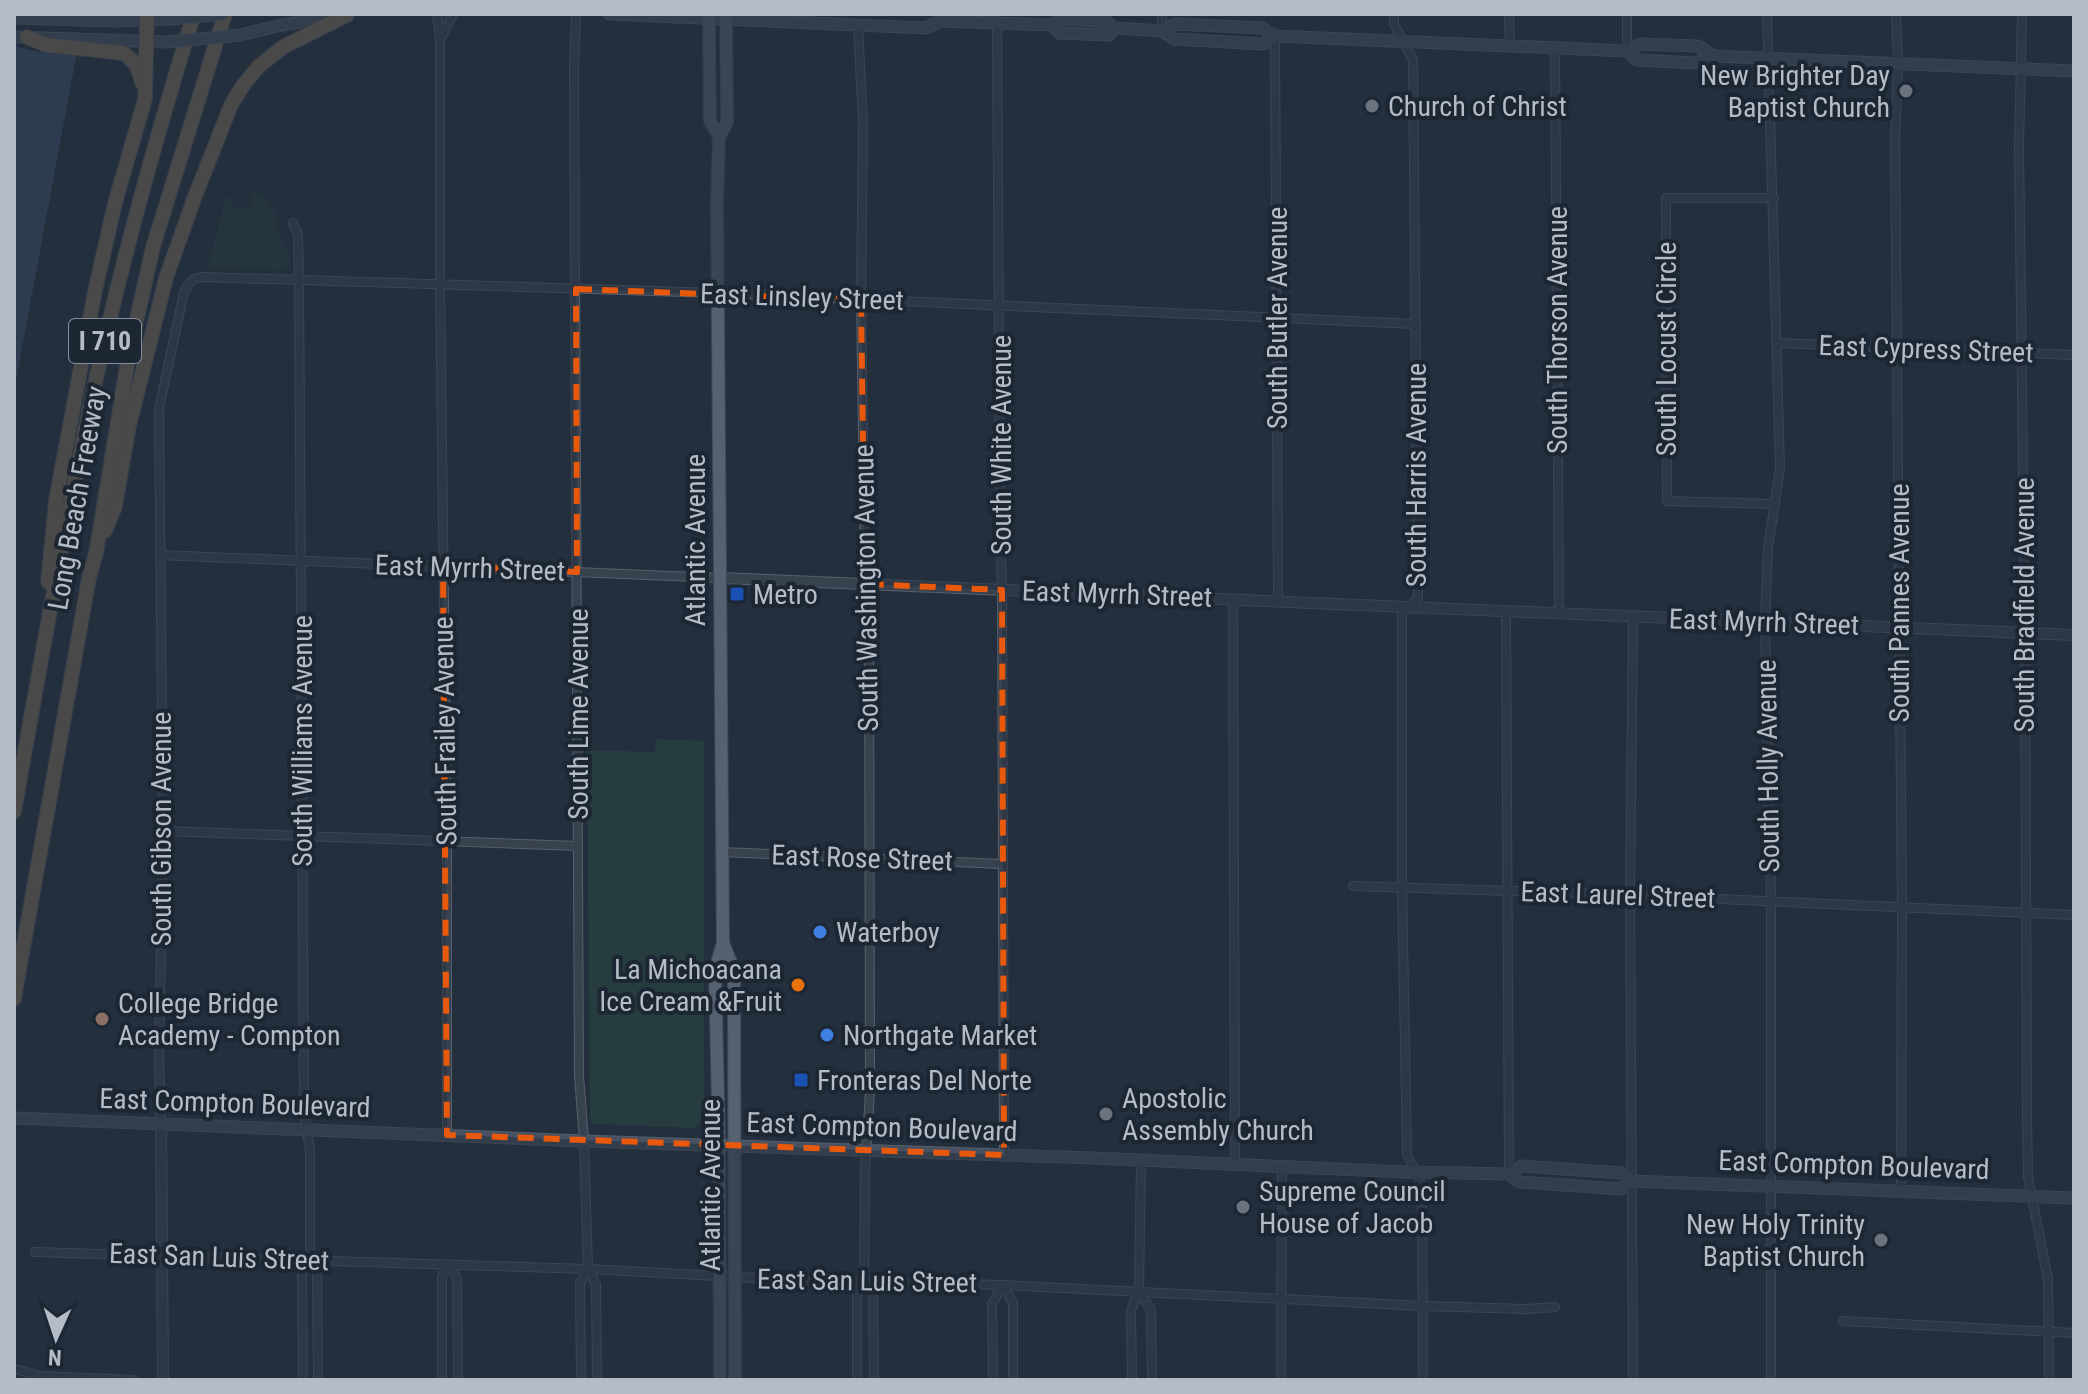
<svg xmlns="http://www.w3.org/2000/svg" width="2088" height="1394" font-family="'Roboto Condensed',sans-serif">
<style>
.green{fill:#263c3f}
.water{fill:#3a4c67}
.pier{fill:#242f3e}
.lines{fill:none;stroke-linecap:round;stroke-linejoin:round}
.minor-casing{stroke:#565f6c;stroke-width:10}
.tertiary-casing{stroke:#565f6c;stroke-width:12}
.secondary-casing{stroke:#565f6c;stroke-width:13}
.primary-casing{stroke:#414a57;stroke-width:14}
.motorway-casing{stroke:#434c59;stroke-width:16}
.minor{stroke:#38414e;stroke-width:8}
.tertiary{stroke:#38414e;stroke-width:10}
.secondary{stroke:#465061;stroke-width:11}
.primary{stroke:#56606e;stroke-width:12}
.motorway{stroke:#746855;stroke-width:14}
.secondary-bridge-casing{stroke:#565f6c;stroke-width:13;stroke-linecap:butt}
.secondary-bridge{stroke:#465061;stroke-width:11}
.marked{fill:none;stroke:#e8590c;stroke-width:6;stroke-dasharray:16 10;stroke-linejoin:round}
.worship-dot{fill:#6b7280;stroke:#1d2633;stroke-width:3}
.transit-dot{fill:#1a4fb4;stroke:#1d2633;stroke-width:3}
.shop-dot{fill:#3f7fe0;stroke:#1d2633;stroke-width:3}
.food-dot{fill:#e8710a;stroke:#1d2633;stroke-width:3}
.education-dot{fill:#8d6e63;stroke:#1d2633;stroke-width:3}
.labels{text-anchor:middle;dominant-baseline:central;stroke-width:8;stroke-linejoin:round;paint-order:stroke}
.shield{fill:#1d2633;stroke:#878f9c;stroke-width:2}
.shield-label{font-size:26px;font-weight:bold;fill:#b4bcc9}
.poi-label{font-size:28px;fill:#b4bcc9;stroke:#1d2633;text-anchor:start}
.street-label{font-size:28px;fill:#b4bcc9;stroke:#1d2633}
</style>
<rect width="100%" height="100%" fill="#242f3e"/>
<g class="green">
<path d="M251 192 261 193 277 216C273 234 288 247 291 264L283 271 207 268 226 198H233V208L251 209Z"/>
<polygon points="656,739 704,741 704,1119 696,1128 593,1124 590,1117 587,750 655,752"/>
</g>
<polygon class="water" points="14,14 84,14 14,391"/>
<polygon class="pier" points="14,14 88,14 81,54 40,52 14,46"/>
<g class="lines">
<g class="minor-casing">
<g id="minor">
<polyline points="437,14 440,39 440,285 447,842 447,1135"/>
<polyline points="576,14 574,68 579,1076 584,1141 588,1269 596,1285 597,1380"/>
<polyline points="1162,14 1162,31"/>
<polyline points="1394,14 1394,24 1413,60 1418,598 1402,614 1402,886 1407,1154 1422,1186 1423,1380"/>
<polyline points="1509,14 1510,46"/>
<polyline points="1627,14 1627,51"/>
<polyline points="1767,14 1780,468 1768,548 1765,621 1771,901 1771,1380"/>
<polyline points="1896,14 1898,64 1895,141 1902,907 1901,1192"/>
<polyline points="2022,14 2019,148 2025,633 2027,1116 2028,1177 2048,1279 2049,1380"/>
<polyline points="997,23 1000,523 1002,590 1004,1155"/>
<polyline points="1275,36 1278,601"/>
<polyline points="441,38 453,14"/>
<polyline points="1555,48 1559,613"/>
<polyline points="1774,198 1666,198 1667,501 1775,504"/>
<polyline points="293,223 298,235 299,281 304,1112 310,1150 310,1259 317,1272 318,1380"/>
<polyline points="1778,343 2074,355"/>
<polyline points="160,555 720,578"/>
<polyline points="1233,599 1235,1164"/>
<polyline points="1506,612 1509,1174"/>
<polyline points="1633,617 1630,895 1633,1380"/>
<polyline points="163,831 578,846"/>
<polyline points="721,852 1002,864"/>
<polyline points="1353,886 1630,895 2074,915"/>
<path d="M161 1124 159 1060 163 831 159 409 184 292C189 283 191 278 202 277L718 293 1416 324"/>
<polyline points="35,1252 588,1269 794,1280 1003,1285 1423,1306 1527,1309 1555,1307"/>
<polyline points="448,1264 457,1278 458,1380"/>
<polyline points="864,1282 873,1293 874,1380"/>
<polyline points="1003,1285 1013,1303 1013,1380"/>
<polyline points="1139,1291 1151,1310 1152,1380"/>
<polyline points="1843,1321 2074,1333"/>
<polyline points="15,1369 40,1376 133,1380"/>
<polyline points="303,1380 302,1272 310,1259"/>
<polyline points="442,1380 442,1277 448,1264"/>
<polyline points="581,1380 580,1283 588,1269"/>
<polyline points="857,1380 857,1293 864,1282 865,1171 870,1092 869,595 865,573 861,300 863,122 858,26"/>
<polyline points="993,1380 992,1304 1003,1285"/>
<polyline points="1132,1380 1131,1310 1139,1291 1141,1160"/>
<polyline points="1281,1380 1282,1168"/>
</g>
</g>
<g class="tertiary-casing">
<g id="tertiary">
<polyline points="720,578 2074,635"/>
<polyline points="161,1124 163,1380"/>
</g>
</g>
<g class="secondary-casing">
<g id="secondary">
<polyline points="609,14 925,28 941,21 1051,25 1064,19 1105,21 1114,28 1162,31 1175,24 1262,28 1275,36 1627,51 1640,44 1698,46 1713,56"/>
<polyline points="14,18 114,21 170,19"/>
<polyline points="1051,25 1059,33 1109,35 1114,28"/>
<polyline points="1162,31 1174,39 1263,44 1275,36"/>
<polyline points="240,35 282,25 337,16"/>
<polyline points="14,37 168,42"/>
<polyline points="1627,51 1636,60 1695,63 1713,56 2074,71"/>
<polyline points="14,1118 584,1141 1094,1158 1406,1172 1509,1174 1521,1166 1622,1173 1632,1181 2074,1198"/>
<polyline points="1509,1174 1519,1182 1621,1189 1632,1181"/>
</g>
</g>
<g class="primary-casing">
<g id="primary">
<polyline points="709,14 710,121 719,137"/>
<polyline points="723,943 734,970 735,1380"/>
<polyline points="720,1380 719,1146 715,970 723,943 717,202 719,137 727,122 726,14"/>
</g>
</g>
<g class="motorway-casing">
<g id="motorway">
<path d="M27 37 46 45 123 53C135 61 139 69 142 83"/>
<polyline points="105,531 115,507 129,426 166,278 194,199 231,105 244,84 259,66 283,47 347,15"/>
<polyline points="48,582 56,500 95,291 115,203 145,99 147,14"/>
<path d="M14 812C42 657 68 501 103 348 129 235 160 124 194 14"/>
<polyline points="14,999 89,578 96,553 129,354 153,247 225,14"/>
</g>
</g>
<use href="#minor" class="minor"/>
<use href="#tertiary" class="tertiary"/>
<use href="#secondary" class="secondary"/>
<use href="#primary" class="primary"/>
<use href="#motorway" class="motorway"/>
<g class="secondary-bridge-casing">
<g id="secondary-bridge">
<polyline points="170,19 223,14"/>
<polyline points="168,42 240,35"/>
</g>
</g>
<use href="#secondary-bridge" class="secondary-bridge"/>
</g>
<path d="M0 0H2088V1394H0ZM576 289 861 300 865 584 1002 590 1004 1155 447 1135 443 566 577 572Z" fill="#242f3e" fill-opacity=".55" fill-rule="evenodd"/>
<path class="marked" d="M576 289 861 300 865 584 1002 590 1004 1155 447 1135 443 566 577 572Z"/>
<g class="worship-dot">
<circle cx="1906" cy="91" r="8"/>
<circle cx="1372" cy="106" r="8"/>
<circle cx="1106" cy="1114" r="8"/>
<circle cx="1243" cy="1207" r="8"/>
<circle cx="1881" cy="1240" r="8"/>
</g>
<g class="transit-dot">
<rect x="729" y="586" width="16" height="16" rx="4"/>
<rect x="793" y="1072" width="16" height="16" rx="4"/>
</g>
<g class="shop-dot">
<circle cx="820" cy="932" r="8"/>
<circle cx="827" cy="1035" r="8"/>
</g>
<circle class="food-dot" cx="798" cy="985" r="8"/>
<circle class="education-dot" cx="102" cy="1019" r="8"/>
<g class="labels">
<rect class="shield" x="69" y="319" width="72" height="44" rx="6"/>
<g class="shield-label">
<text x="105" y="341">I 710</text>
</g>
<g class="poi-label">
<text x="1890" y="75" text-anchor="end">New Brighter Day<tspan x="1890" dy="32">Baptist Church</tspan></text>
<text x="1388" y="106">Church of Christ</text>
<text x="753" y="594">Metro</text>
<text x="836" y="932">Waterboy</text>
<text x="782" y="969" text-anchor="end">La Michoacana<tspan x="782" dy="32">Ice Cream &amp;Fruit</tspan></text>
<text x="118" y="1003">College Bridge<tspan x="118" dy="32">Academy - Compton</tspan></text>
<text x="843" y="1035">Northgate Market</text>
<text x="817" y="1080">Fronteras Del Norte</text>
<text x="1122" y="1098">Apostolic<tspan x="1122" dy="32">Assembly Church</tspan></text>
<text x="1259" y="1191">Supreme Council<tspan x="1259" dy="32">House of Jacob</tspan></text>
<text x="1865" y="1224" text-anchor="end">New Holy Trinity<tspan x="1865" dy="32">Baptist Church</tspan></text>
</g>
<g class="street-label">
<text transform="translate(802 297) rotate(2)">East Linsley Street</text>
<text transform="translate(1277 318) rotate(-90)">South Butler Avenue</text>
<text transform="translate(1557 330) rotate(-90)">South Thorson Avenue</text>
<text transform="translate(1666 349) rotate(-90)">South Locust Circle</text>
<text transform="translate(1926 349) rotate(2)">East Cypress Street</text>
<text transform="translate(1001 445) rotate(-90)">South White Avenue</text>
<text transform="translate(1416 475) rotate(-90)">South Harris Avenue</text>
<text transform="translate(77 498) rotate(-80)">Long Beach Freeway</text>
<text transform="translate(695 540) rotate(-90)">Atlantic Avenue</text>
<text transform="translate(470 568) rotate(2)">East Myrrh Street</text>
<text transform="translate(866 588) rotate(-91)">South Washington Avenue</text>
<text transform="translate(1117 594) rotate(2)">East Myrrh Street</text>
<text transform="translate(1899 603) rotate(-90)">South Pannes Avenue</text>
<text transform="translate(2024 605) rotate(-90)">South Bradfield Avenue</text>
<text transform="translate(1764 622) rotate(2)">East Myrrh Street</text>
<text transform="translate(578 714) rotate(-90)">South Lime Avenue</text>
<text transform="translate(445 731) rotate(-91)">South Frailey Avenue</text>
<text transform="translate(302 741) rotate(-90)">South Williams Avenue</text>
<text transform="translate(1768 766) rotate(-91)">South Holly Avenue</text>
<text transform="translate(161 829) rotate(-90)">South Gibson Avenue</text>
<text transform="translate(862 858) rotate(2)">East Rose Street</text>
<text transform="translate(1618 895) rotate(2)">East Laurel Street</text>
<text transform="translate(235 1103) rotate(2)">East Compton Boulevard</text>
<text transform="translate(882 1127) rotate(2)">East Compton Boulevard</text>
<text transform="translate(1854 1165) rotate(2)">East Compton Boulevard</text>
<text transform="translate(710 1185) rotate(-90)">Atlantic Avenue</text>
<text transform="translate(219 1257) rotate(2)">East San Luis Street</text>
<text transform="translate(867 1281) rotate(1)">East San Luis Street</text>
</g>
</g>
<rect width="2088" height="1394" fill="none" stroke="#b4bcc9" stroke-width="32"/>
<g transform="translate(56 1338) rotate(183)" stroke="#1d2633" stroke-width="6" paint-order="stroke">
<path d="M0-6L14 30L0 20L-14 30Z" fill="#b4bcc9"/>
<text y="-12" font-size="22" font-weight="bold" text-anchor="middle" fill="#b4bcc9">N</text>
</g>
</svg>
